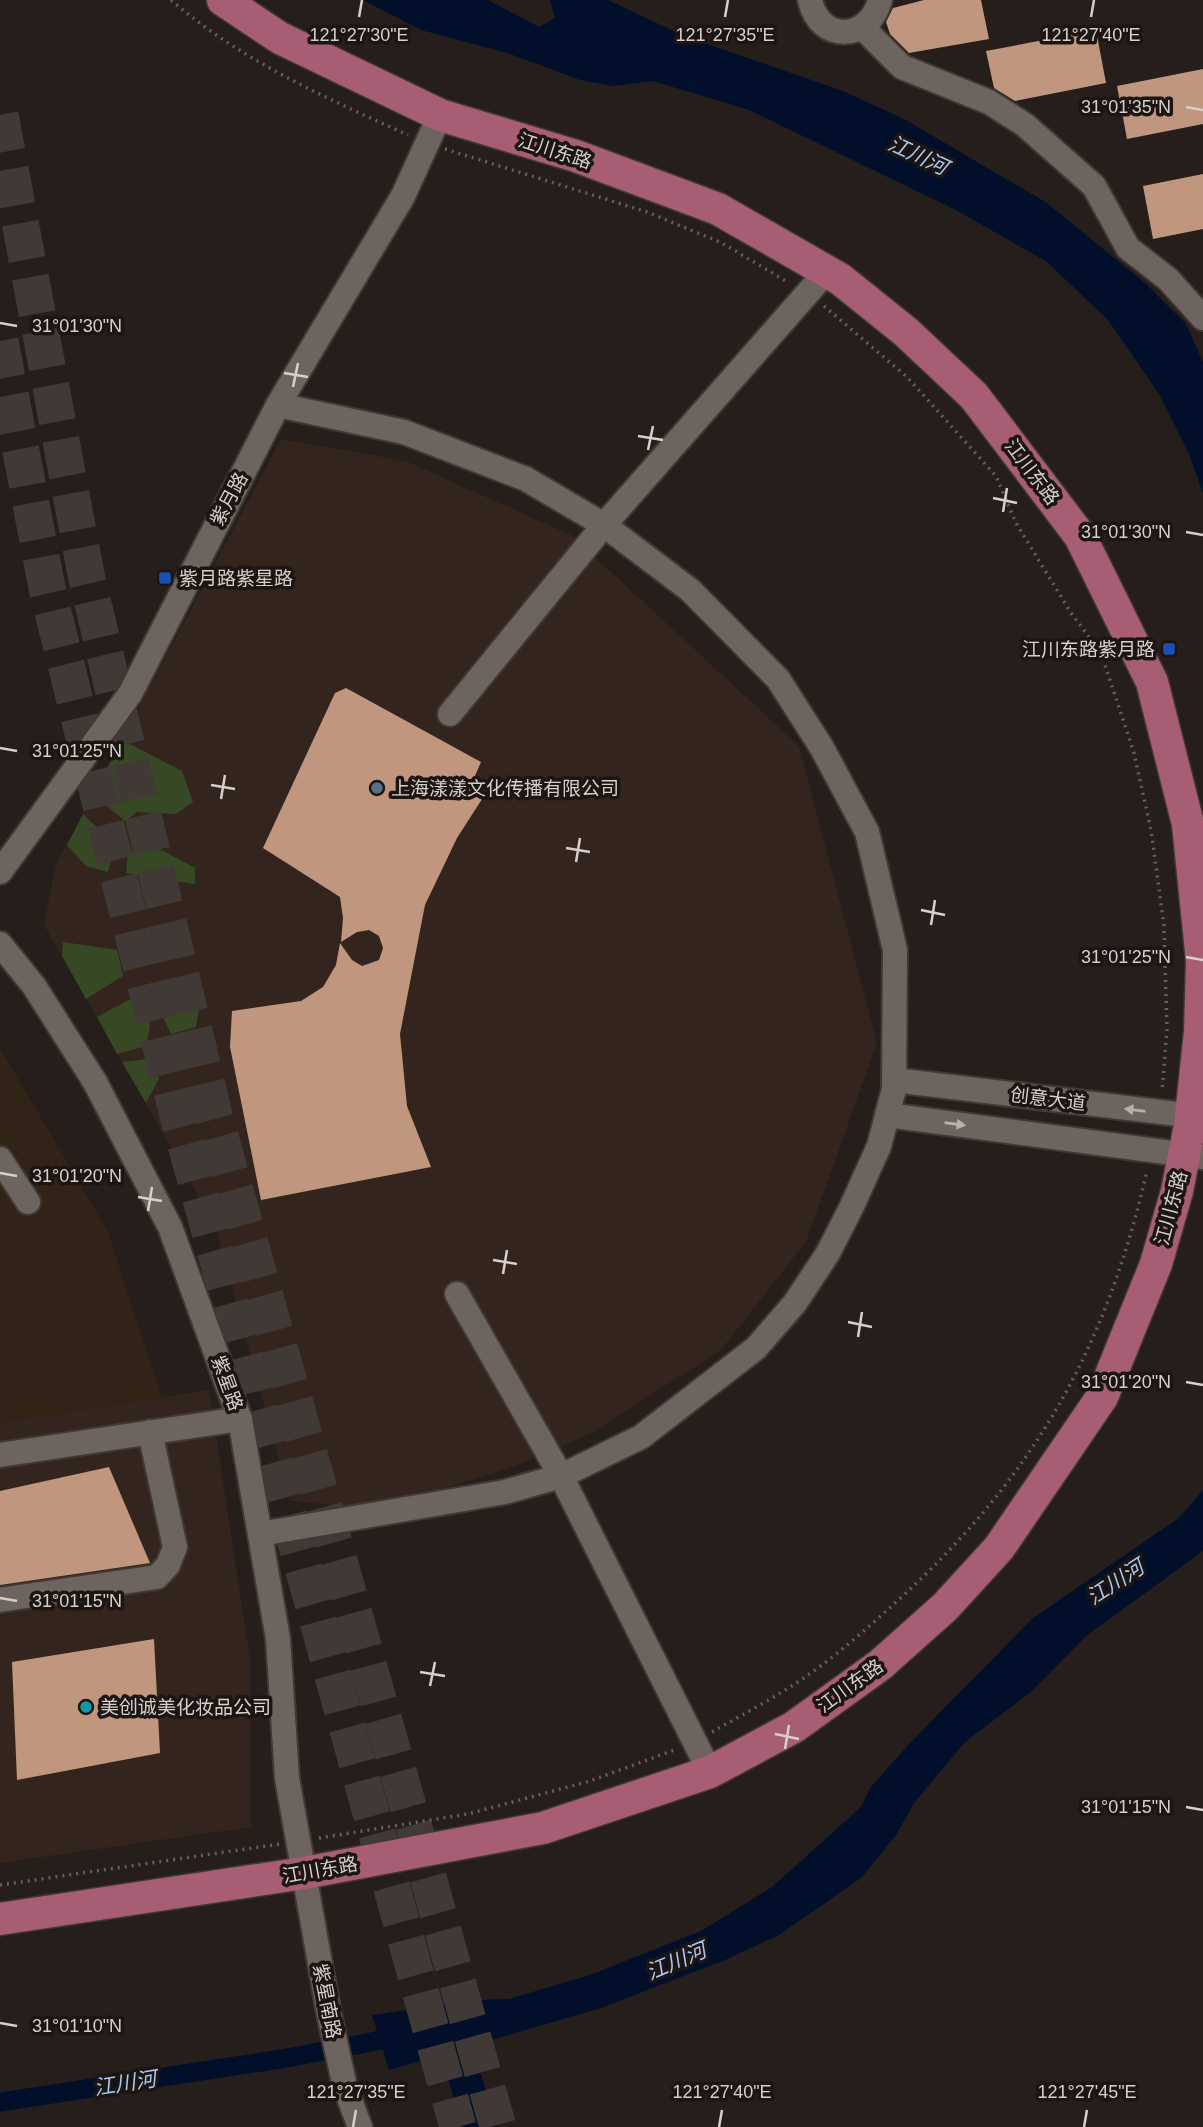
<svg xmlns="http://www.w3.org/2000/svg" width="1203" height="2127" font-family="Arial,'Noto Sans SC',sans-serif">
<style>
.built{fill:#33251d}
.industrial{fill:#312417}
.green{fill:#374824}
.water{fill:#010f2b}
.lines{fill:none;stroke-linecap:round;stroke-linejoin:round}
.canal{stroke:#010f2b;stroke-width:19}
.river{stroke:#010f2b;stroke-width:33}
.building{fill:#c1967f}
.highway-tunnel{stroke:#403935;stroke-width:37;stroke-dasharray:37 18;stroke-linecap:butt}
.minor-casing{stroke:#3f3835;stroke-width:28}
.major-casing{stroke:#3f3835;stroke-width:35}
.path{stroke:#665f5b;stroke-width:3.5;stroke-dasharray:2 5;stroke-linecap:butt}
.minor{stroke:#6e645f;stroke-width:24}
.major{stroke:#a75d73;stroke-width:32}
.oneway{fill:#b7b0ac}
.ticks{fill:none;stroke:#d6d0cd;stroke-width:2.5}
.transit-dot{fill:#1a4fb4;stroke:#1c1511;stroke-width:2.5}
.service-dot{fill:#5c6f8a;stroke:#1c1511;stroke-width:2.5}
.culture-dot{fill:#0f9aa8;stroke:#1c1511;stroke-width:2.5}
.labels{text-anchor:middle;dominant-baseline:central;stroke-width:7;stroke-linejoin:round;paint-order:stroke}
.street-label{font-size:19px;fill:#d6d0cd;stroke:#1c1511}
.poi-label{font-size:19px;fill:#d6d0cd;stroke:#1c1511;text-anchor:start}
.water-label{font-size:21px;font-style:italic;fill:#a9c7f5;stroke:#1c1511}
.ticks-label{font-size:18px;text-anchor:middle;fill:#d6d0cd;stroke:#1c1511;stroke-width:7;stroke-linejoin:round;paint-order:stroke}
</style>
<rect width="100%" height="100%" fill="#261e1a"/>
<g class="built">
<polygon points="281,439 406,461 571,535 799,746 877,1043 806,1242 721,1350 590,1434 512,1467 445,1488 355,1507 290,1501 215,1225 44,925 55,867"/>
<polygon points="209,1390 250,1659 251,1827 0,1863 0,1422"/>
</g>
<polygon class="industrial" points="0,1048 107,1230 162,1397 0,1422"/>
<g class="green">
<polygon points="122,740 182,771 193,802 176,814 137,812 125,821 93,794"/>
<polygon points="83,814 115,845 108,872 86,866 67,845"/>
<polygon points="156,847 195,868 195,884 126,873 128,853"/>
<polygon points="63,942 117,950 123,976 86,999 62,956"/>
<polygon points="150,990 201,998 196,1027 171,1034"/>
<polygon points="140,994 150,1026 146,1046 117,1054 97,1017"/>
<polygon points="150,1059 159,1079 146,1103 122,1062"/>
</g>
<g class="water">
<polygon points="363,0 488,0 539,27 555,18 550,0 608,0 684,36 843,91 904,119 1047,203 1146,284 1186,324 1203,362 1203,493 1189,454 1159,394 1108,320 1047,262 956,210 749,110 653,81 613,86 580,80 507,53 421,30"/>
<polygon points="1203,1490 1203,1551 1086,1636 1031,1692 965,1742 914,1803 896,1835 861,1878 779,1935 725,1960 601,2008 389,2070 372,2015 478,2000 509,1999 590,1975 701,1931 772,1887 861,1807 870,1788 911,1742 1033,1618 1179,1518"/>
</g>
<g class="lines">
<polyline class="canal" points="0,2102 287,2058 403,2036"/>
<polyline class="river" points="449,2027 480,2127"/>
</g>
<g class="building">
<polygon points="924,0 981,0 989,39 909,53 890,34 886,22 893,8"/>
<polygon points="1096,30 1106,83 1015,101 994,88 986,51"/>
<polygon points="1203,69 1203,124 1127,139 1117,86"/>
<polygon points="1203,174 1203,229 1153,239 1143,186"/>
<polygon points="346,688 481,762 471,785 484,796 457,838 425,905 400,1034 407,1106 431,1167 261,1200 230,1047 232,1011 301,1001 323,987 336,965 340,943 352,960 362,966 379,960 383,948 379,936 369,930 357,932 341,942 343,918 340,897 263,848 335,693"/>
<polygon points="109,1467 150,1563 0,1585 0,1491"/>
<polygon points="154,1639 160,1753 17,1780 12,1662"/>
</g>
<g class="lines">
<g class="highway-tunnel">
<polyline points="0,115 86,574 214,1115 498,2127"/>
<polyline points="0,341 47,588 181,1127 458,2127"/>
</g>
<g class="minor-casing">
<g id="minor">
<path d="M810 0C819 43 869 42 880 0"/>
<polyline points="862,27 902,67 989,102 1025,125 1094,186 1128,248 1168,279 1203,318"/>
<polyline points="450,714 604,525 827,271"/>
<polyline points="0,872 130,694 278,405 403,196 440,115"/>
<polyline points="0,944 34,986 95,1082 170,1227 240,1419 278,1639 287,1778 329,2014 345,2087 360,2127"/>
<polyline points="894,1080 1203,1117"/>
<polyline points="887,1115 1203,1157"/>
<polyline points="0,1159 28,1202"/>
<polyline points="457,1294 561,1476 710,1772"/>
<polyline points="0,1455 240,1419"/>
<polyline points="260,1534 505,1492 561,1476 641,1437 756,1348 795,1303 828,1253 852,1206 879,1146 894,1089 895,950 867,832 822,748 778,679 690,590 604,525 526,479 404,432 278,405"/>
<polyline points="0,1600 157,1577 168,1565 175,1547 150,1432"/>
</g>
</g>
<g class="major-casing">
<polyline id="major" points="0,1919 304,1873 543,1828 710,1772 794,1727 880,1665 945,1607 999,1548 1102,1397 1156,1264 1177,1191 1190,1125 1200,1032 1202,961 1188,824 1152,682 1080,536 974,396 906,332 840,279 718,209 576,156 440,115 280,38 223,0"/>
</g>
<g class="path">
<path d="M171 0C240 60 326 98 408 135"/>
<polyline points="445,149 647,212 722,243 789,283"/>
<polyline points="824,306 907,377 996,476 1016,523 1071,613 1101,653 1134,753 1151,830 1164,926 1167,1029 1162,1091"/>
<path d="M712 1732C738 1717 765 1703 790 1687 827 1664 862 1633 894 1604 1032 1479 1105 1353 1147 1171"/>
<polyline points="319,1838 468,1814 590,1781 677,1749"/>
<polyline points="0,1885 280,1844"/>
</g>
<use href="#minor" class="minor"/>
<use href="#major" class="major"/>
</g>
<defs><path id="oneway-solid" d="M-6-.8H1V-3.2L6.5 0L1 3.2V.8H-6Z" transform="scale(1.75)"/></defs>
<g class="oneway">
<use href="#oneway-solid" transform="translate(1135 1110) rotate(-173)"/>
<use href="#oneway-solid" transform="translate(955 1124) rotate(8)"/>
</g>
<path class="ticks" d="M359 17 362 0M725 17 728 0M1091 17 1094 0M1186 107 1203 110M0 323 17 326M284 373 308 377M293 387 298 363M638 436 663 440M648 450 653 426M993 498 1017 503M1003 512 1007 488M1186 532 1203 535M0 748 17 751M211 785 235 789M221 799 225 775M566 848 590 852M576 862 580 838M921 910 945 915M931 925 935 900M1186 957 1203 960M0 1173 17 1176M138 1197 162 1201M148 1211 152 1187M493 1260 517 1264M503 1274 507 1250M848 1322 872 1327M858 1337 862 1312M1186 1382 1203 1385M0 1598 17 1601M420 1672 445 1676M430 1686 435 1662M775 1734 799 1739M785 1749 789 1725M1186 1807 1203 1810M0 2023 17 2026M353 2127 356 2110M719 2127 722 2110M1084 2127 1087 2110"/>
<g class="transit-dot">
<rect x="158" y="571" width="14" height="14" rx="3.5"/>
<rect x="1162" y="642" width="14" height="14" rx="3.5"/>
</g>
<circle class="service-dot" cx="377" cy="788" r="7"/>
<circle class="culture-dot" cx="86" cy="1707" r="7"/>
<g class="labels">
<g class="street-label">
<text transform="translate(555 151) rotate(18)">江川东路</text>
<text transform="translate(1032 472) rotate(53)">江川东路</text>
<text transform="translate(229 499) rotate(-62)">紫月路</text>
<text transform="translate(1048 1099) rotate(7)">创意大道</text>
<text transform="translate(1171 1208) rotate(-75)">江川东路</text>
<text transform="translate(227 1383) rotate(70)">紫星路</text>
<text transform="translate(850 1686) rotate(-36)">江川东路</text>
<text transform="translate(320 1870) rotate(-10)">江川东路</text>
<text transform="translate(327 2001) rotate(79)">紫星南路</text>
</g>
<g class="poi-label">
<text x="179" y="578">紫月路紫星路</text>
<text x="1155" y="649" text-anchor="end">江川东路紫月路</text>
<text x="391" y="788">上海漾漾文化传播有限公司</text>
<text x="100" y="1707">美创诚美化妆品公司</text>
</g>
<g class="water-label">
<text transform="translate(918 155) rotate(25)">江川河</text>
<text transform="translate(1115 1582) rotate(-33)">江川河</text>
<text transform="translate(676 1961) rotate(-23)">江川河</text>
<text transform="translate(125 2083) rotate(-9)">江川河</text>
</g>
</g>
<g class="ticks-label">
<text x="359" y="41">121°27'30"E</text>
<text x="725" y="41">121°27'35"E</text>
<text x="1091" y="41">121°27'40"E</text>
<text x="1126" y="113">31°01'35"N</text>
<text x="77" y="332">31°01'30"N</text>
<text x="1126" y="538">31°01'30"N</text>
<text x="77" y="757">31°01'25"N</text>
<text x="1126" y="963">31°01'25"N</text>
<text x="77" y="1182">31°01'20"N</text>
<text x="1126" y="1388">31°01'20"N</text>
<text x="77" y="1607">31°01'15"N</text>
<text x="1126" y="1813">31°01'15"N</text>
<text x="77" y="2032">31°01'10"N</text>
<text x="356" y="2098">121°27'35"E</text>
<text x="722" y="2098">121°27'40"E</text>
<text x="1087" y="2098">121°27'45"E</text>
</g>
</svg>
